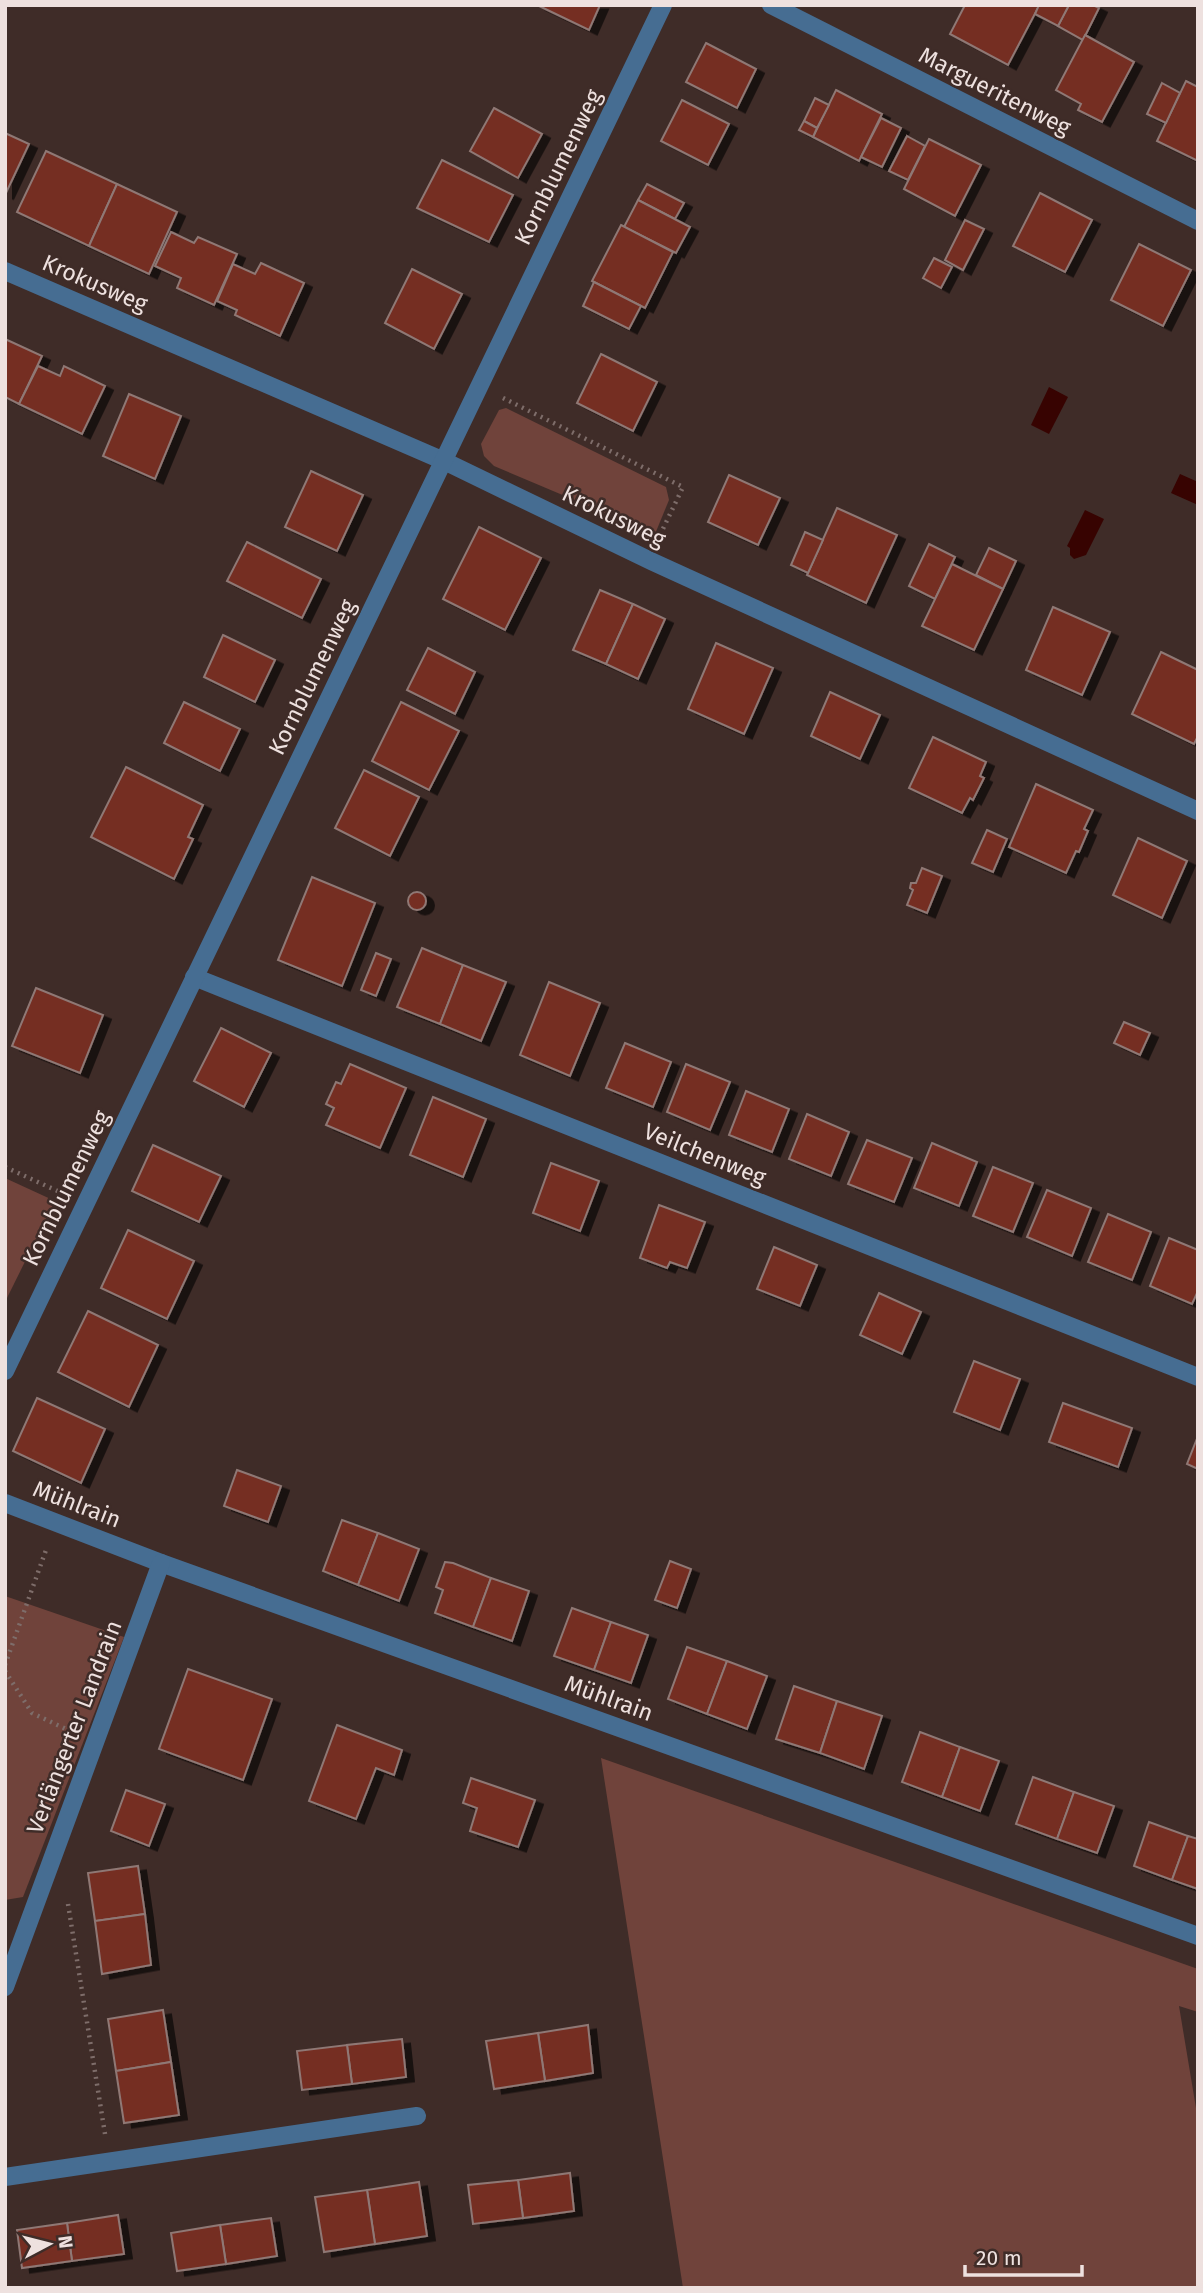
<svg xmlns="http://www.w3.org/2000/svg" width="1203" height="2293" font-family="'Fira Sans',sans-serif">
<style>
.green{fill:#70433b}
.water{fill:#370301}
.building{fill:#752d23;stroke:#8f7874;stroke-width:2;filter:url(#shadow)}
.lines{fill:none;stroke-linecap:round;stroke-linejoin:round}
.path{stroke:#7e6d6a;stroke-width:4.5;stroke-dasharray:2 5;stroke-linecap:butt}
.street{stroke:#466d92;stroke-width:18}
.labels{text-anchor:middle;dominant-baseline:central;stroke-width:5;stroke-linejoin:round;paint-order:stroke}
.street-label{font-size:23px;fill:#eee1df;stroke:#3f2c28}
</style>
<defs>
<filter id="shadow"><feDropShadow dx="8" dy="4.5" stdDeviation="0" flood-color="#0009"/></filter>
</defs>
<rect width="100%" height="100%" fill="#3f2c28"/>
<g class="green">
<polygon points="506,408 666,487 669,500 655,534 494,466 484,456 481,444 499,410"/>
<polygon points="5,1178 55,1201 5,1302"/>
<polygon points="5,1596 124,1637 23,1897 5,1900"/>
<polygon points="601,1758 1198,1969 1198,2012 1179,2006 1198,2120 1198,2288 683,2288"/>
</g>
<g class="water">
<polygon points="1049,387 1068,397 1049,434 1031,425"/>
<polygon points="1180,474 1198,482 1198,505 1171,493"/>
<polygon points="1085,510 1104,519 1086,555 1074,559 1070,555 1070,548 1067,546"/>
</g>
<g class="building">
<polygon points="537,5 600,5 589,30"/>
<polygon points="965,5 1038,5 1039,6 1008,65 950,34"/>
<polygon points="1069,5 1093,5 1099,8 1083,40 1058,26"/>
<polygon points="1069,5 1058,26 1035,14 1039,5"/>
<polygon points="1085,35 1134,62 1102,122 1078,110 1081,104 1056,90"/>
<polygon points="706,43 756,69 737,108 686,82"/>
<polygon points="1186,81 1198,87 1198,161 1157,141"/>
<polygon points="1162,83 1180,93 1166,123 1147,114"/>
<polygon points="836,90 882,114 859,161 813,137"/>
<polygon points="815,98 829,105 817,128 804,121"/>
<polygon points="682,100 729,124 708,165 661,141"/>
<polygon points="494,108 542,134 518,178 470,151"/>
<polygon points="881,118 901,128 882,167 861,157"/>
<polygon points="804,121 817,128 813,137 799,130"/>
<polygon points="5,133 29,144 5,195"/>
<polygon points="907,136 925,146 908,180 889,171"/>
<polygon points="929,139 981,165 955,216 904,189"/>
<polygon points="46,151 117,184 89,246 17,212"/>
<polygon points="442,160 513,195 489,242 417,208"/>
<polygon points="117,184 177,212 149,274 89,246"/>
<polygon points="647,184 684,203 675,219 638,200"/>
<polygon points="1040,193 1092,220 1065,272 1013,246"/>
<polygon points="638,200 690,227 676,253 624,227"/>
<polygon points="965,220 984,229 963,270 945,260"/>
<polygon points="621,225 673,252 645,308 592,281"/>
<polygon points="171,232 194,243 198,237 237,254 214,305 177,288 181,278 155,266"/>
<polygon points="1139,244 1191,270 1163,326 1111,300"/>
<polygon points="934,258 952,267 941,288 923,278"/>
<polygon points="261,263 304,283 280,336 235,315 237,310 217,301 233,264 255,274"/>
<polygon points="412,269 462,294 434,349 385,323"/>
<polygon points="594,282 641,306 629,329 583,306"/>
<polygon points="5,339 42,356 19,404 5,397"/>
<polygon points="601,354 657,382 633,431 577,403"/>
<polygon points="38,366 60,376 64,366 105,386 82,434 19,404"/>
<polygon points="129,394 181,416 155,479 103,456"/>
<polygon points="311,471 363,495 337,551 285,527"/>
<polygon points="729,475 780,498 758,545 708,522"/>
<polygon points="837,508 897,535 866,603 807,575"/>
<polygon points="479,527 541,558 505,630 443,599"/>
<polygon points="805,532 823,540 808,573 791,565"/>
<polygon points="247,542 321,579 302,618 227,581"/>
<polygon points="929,544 955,557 935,599 909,586"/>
<polygon points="989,548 1016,561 1003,589 976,575"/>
<polygon points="952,564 1003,589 974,650 922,626"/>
<polygon points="600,590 633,604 606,664 573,650"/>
<polygon points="633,604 665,619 638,679 606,664"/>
<polygon points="1053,607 1110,632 1082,695 1026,670"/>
<polygon points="223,635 275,660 255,702 204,677"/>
<polygon points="716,643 773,668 744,734 688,709"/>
<polygon points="428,648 475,672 455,714 407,690"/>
<polygon points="1161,652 1198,670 1198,736 1194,744 1132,714"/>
<polygon points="830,692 880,715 860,759 811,736"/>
<polygon points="184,702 240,729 220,771 164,743"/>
<polygon points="401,702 459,731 429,790 372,761"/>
<polygon points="933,737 986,762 980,776 984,778 973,800 970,798 962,813 909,788"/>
<polygon points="126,767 203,805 188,837 193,839 174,879 91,837"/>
<polygon points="364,770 419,797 390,856 335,828"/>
<polygon points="1036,784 1093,810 1084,829 1088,831 1079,852 1076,851 1066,873 1009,847"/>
<polygon points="987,830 1007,839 993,872 972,863"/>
<polygon points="1138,838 1187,861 1162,918 1113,895"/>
<polygon points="922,868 942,876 927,913 907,905 913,890 910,888 911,883 916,883"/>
<polygon points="312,877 375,903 342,986 278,960"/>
<circle cx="417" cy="901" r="9"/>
<polygon points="422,948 463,965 440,1024 397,1007"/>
<polygon points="376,953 391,959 376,996 361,990"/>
<polygon points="463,965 506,982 481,1041 440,1024"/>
<polygon points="549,982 600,1003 570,1076 520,1055"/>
<polygon points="36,988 103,1015 80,1073 12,1046"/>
<polygon points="1124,1022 1150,1033 1140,1055 1114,1043"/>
<polygon points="221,1028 271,1053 244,1107 194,1081"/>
<polygon points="625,1043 671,1062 653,1107 606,1088"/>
<polygon points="350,1064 406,1088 380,1148 326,1125 334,1108 326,1104 336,1082 341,1084"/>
<polygon points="686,1064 730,1082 710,1130 667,1112"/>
<polygon points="746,1091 789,1109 772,1152 729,1135"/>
<polygon points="433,1097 486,1119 463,1177 410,1155"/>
<polygon points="807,1114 849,1132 831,1176 789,1159"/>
<polygon points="867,1140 912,1158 894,1202 848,1184"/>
<polygon points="932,1143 977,1162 959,1206 914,1188"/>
<polygon points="153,1145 221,1176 199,1222 132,1191"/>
<polygon points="551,1163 599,1181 580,1231 533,1213"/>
<polygon points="993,1167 1033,1183 1013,1232 973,1216"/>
<polygon points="1047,1190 1091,1208 1072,1256 1027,1237"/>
<polygon points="659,1205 705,1222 687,1268 670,1262 667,1268 640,1258"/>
<polygon points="1108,1214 1151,1232 1132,1280 1088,1262"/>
<polygon points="128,1230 194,1261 167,1319 101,1288"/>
<polygon points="1169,1238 1198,1250 1198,1291 1192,1304 1150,1286"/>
<polygon points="774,1247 817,1265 800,1306 757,1289"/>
<polygon points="879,1293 921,1312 902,1354 860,1335"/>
<polygon points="88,1311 158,1345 129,1407 58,1372"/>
<polygon points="974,1361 1020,1379 1000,1430 954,1412"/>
<polygon points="37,1398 105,1429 81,1483 13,1451"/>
<polygon points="1063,1403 1132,1428 1118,1467 1049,1442"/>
<polygon points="1198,1436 1198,1469 1187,1464"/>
<polygon points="237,1470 281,1486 268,1522 224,1506"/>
<polygon points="342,1520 378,1533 358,1585 323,1571"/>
<polygon points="378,1533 419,1549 399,1601 358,1585"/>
<polygon points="670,1561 691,1569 677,1608 655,1600"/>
<polygon points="445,1562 453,1563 491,1578 473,1627 435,1613 443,1590 436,1587"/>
<polygon points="491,1578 529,1591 512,1641 473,1627"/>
<polygon points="572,1608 611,1622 594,1670 554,1656"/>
<polygon points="611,1622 648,1635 631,1683 594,1670"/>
<polygon points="687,1647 727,1661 707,1714 668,1699"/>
<polygon points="727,1661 767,1676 747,1729 707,1714"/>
<polygon points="188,1669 272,1699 243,1780 159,1749"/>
<polygon points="794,1686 837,1701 820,1753 776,1739"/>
<polygon points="837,1701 882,1716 864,1769 820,1753"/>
<polygon points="337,1725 402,1750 394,1775 376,1768 356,1819 309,1801"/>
<polygon points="920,1732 960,1747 942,1797 902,1782"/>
<polygon points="960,1747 999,1761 980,1811 942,1797"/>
<polygon points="1033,1777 1074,1792 1057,1839 1016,1824"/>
<polygon points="471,1778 535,1800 518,1847 470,1831 477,1808 463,1803"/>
<polygon points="126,1790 165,1804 149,1846 111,1831"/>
<polygon points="1074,1792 1114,1806 1097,1853 1057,1839"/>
<polygon points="1149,1822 1188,1836 1172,1880 1134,1866"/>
<polygon points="1188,1836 1198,1839 1198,1889 1172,1880"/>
<polygon points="138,1866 145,1914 95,1921 88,1873"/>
<polygon points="145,1914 151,1965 102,1974 95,1921"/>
<polygon points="163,2010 171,2062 116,2071 108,2019"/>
<polygon points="588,2025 593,2073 545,2081 538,2033"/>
<polygon points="538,2033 545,2081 494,2089 486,2041"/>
<polygon points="402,2039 406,2077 352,2084 347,2045"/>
<polygon points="347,2045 352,2084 302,2090 297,2051"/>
<polygon points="171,2062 179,2115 124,2123 116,2071"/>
<polygon points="570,2173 574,2211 523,2218 518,2180"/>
<polygon points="518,2180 523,2218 473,2224 468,2185"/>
<polygon points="419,2182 427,2236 375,2244 367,2190"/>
<polygon points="367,2190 375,2244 324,2252 315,2197"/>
<polygon points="118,2215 124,2254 72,2261 67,2223"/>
<polygon points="271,2218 277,2256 226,2264 220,2225"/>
<polygon points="67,2223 72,2261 22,2268 17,2230"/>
<polygon points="220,2225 226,2264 177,2271 171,2233"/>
</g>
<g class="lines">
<g class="path">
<polyline points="503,398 683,487 660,535"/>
<polyline points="5,1167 62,1193"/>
<polyline points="5,1665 46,1550"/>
<polyline points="5,1671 32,1713 68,1730"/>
<polyline points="68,1904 105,2134"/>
</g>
<g class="street">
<polyline points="771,5 1198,221"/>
<polyline points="5,271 444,461 653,562 1198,811"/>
<polyline points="194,977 1198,1377"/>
<polyline points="5,1371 663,5"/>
<polyline points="5,1503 161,1563 1198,1936"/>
<polyline points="5,1987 161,1563"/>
<polyline points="5,2177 417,2116"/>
</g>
</g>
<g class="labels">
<g class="street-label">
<text transform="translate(995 91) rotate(27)">Margueritenweg</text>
<text transform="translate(558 167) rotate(-64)">Kornblumenweg</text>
<text transform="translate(95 283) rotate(23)">Krokusweg</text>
<text transform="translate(614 516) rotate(26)">Krokusweg</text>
<text transform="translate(312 677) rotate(-64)">Kornblumenweg</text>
<text transform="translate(705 1154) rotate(22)">Veilchenweg</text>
<text transform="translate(66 1188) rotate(-64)">Kornblumenweg</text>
<text transform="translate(77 1504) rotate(21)">Mühlrain</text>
<text transform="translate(609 1698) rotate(20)">Mühlrain</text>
<text transform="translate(74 1727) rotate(-69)">Verlängerter Landrain</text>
</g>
</g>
<rect width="1203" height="2293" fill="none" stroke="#eee1df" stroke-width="14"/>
<g transform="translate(49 2244) rotate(83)" stroke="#3f2c28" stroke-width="5" paint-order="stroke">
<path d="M0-5L12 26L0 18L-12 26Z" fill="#eee1df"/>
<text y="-10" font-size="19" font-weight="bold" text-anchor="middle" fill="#eee1df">N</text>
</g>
<path d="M965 2265v10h117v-10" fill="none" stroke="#eee1df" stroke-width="3.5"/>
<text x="976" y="2265" font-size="21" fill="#eee1df" stroke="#3f2c28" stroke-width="5" paint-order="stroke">20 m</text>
</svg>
